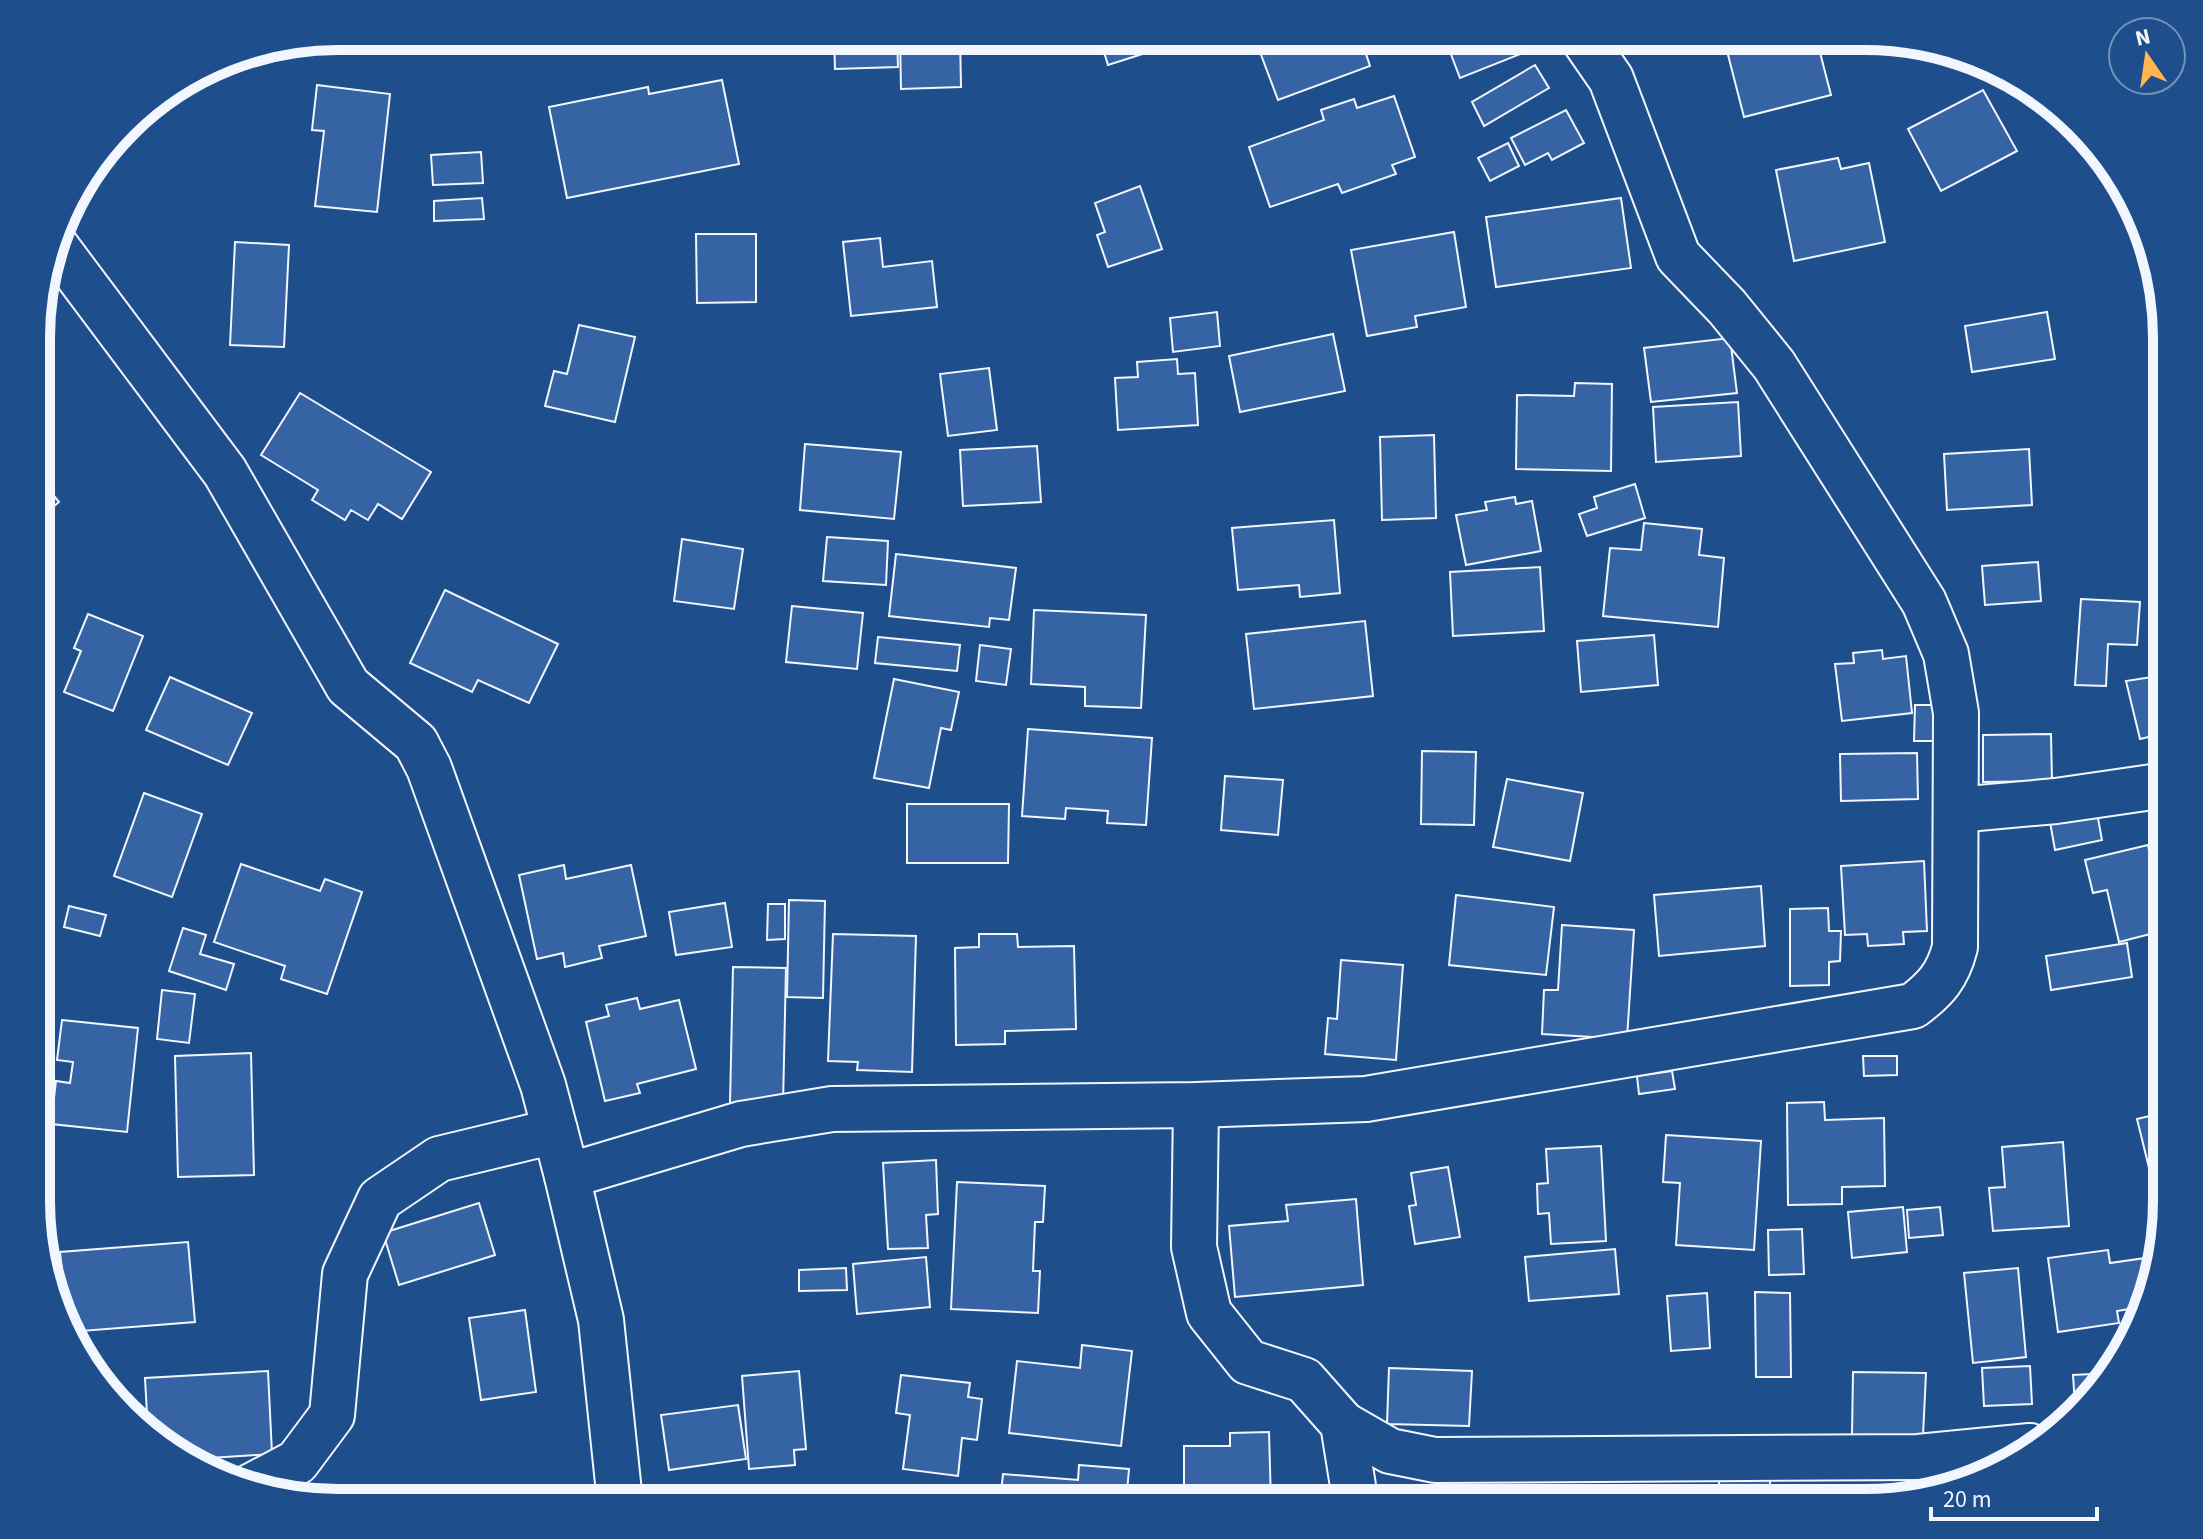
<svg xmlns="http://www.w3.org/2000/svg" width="2203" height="1539" font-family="'Source Sans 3',sans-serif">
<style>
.building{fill:#3563a3;stroke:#f2f6ff;stroke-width:2}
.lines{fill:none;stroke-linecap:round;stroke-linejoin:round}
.minor-casing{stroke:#f2f6ff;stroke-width:48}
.minor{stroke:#1f4e8c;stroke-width:44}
.rim{fill:none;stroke:#f2f6ff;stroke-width:10}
</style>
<rect width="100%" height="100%" fill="#1f4e8c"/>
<g class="building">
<polygon points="834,36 897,36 898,67 835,69"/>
<polygon points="900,36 960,36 961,87 901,89"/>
<polygon points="1099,36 1154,36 1158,49 1108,65"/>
<polygon points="1254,36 1360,36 1370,66 1278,100"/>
<polygon points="1444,36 1527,36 1533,49 1460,78"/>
<polygon points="1750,37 1816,37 1831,95 1744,117 1727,51 1753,45"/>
<polygon points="1535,65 1549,88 1484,126 1472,102"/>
<polygon points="722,80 739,164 567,198 549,107 648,87 649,94"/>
<polygon points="317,85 390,94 377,212 315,206 324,131 312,130"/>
<polygon points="1983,90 2017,151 1941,191 1908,129"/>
<polygon points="1394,96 1415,157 1392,165 1396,174 1342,193 1338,184 1270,207 1249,147 1324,120 1321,110 1354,99 1357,108"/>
<polygon points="1566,110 1584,143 1552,160 1548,153 1525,165 1511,138"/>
<polygon points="1508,143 1519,166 1490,181 1478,158"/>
<polygon points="481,152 483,183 433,185 431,155"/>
<polygon points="1838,158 1841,169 1869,163 1885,242 1794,261 1776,170"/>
<polygon points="1140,186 1162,249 1108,267 1097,235 1105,232 1095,203"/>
<polygon points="482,198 484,219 434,221 434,201"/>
<polygon points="1621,198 1631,268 1496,287 1486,217"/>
<polygon points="1454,232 1466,307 1415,316 1417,327 1367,336 1351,250"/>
<polygon points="696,234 756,234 756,302 697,303"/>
<polygon points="880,238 883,267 932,261 937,307 851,316 843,242"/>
<polygon points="235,242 289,245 284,347 230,345"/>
<polygon points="1217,312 1220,346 1173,352 1170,318"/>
<polygon points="2047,312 2055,359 1972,372 1965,326"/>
<polygon points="579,325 635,337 615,422 545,406 554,371 567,374"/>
<polygon points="1333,334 1345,391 1240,412 1229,356"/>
<polygon points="1730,338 1737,393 1651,402 1644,348"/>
<polygon points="1177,359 1178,374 1195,373 1198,425 1118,430 1115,378 1138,377 1137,362"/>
<polygon points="989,368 997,430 948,436 940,374"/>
<polygon points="1575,383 1612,384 1611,471 1516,469 1517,395 1574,396"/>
<polygon points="300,393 431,472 402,519 378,504 368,520 351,510 345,520 312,500 318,490 261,455"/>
<polygon points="1738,402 1741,456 1656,462 1653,407"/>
<polygon points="1434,435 1436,518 1382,520 1380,437"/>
<polygon points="805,444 901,452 894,519 800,510"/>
<polygon points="1037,446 1041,502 963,506 960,450"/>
<polygon points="2029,449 2032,505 1947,510 1944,454"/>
<polygon points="39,478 59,502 39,519"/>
<polygon points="1635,484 1645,518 1587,536 1579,514 1597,508 1594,497"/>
<polygon points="1515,497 1516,504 1532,501 1541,551 1466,565 1456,515 1487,510 1485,502"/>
<polygon points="1334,520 1340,593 1300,597 1299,585 1238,590 1232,528"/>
<polygon points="1644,523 1702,529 1699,555 1724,558 1718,627 1603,616 1610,548 1641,550"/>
<polygon points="827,537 888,541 886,585 823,581"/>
<polygon points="682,539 743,549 734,609 674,601"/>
<polygon points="896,554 1016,568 1009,620 990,618 989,627 889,616"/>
<polygon points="2038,562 2041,601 1985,605 1982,566"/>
<polygon points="1540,567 1544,631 1453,636 1450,572"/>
<polygon points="445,590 558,644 529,703 478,680 472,692 410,663"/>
<polygon points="2081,599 2140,602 2137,645 2108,644 2106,686 2075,685"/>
<polygon points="792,606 863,613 857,669 786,662"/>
<polygon points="1034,610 1146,615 1141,708 1085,706 1085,687 1031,684"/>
<polygon points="88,614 143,636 113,711 64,692 81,651 74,648"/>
<polygon points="1365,621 1373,696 1254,709 1246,634"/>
<polygon points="1654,635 1658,685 1581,692 1577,641"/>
<polygon points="878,637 960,645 957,671 875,663"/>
<polygon points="980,645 1011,649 1006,685 976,681"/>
<polygon points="1882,650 1883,659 1906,656 1912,713 1842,721 1835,664 1854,663 1853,653"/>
<polygon points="2166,664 2166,733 2140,739 2126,681 2152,677 2150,668"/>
<polygon points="170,677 252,713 228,765 146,730"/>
<polygon points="894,679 959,692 951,730 941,728 929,788 874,778"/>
<polygon points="1915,705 1938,705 1937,741 1914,741"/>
<polygon points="1028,729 1152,738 1146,825 1107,823 1108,811 1066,808 1065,819 1022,816"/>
<polygon points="2051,734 2052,781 1983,782 1983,735"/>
<polygon points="1422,751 1476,752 1474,825 1421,824"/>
<polygon points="1917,753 1918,799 1841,801 1840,754"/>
<polygon points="1225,776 1283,780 1278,835 1221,830"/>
<polygon points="1507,779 1583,793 1570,861 1493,847"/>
<polygon points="144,793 202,814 172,897 114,876"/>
<polygon points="907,804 1009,804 1008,863 907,863"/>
<polygon points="2097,813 2102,840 2055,850 2050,822"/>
<polygon points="2148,845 2166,930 2119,942 2107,890 2093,893 2085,860"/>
<polygon points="39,854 51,857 39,905"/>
<polygon points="1924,861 1927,931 1903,932 1904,944 1868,946 1867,934 1845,935 1841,866"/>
<polygon points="241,864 320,891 325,879 362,892 327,994 281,979 285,966 214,942"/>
<polygon points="564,865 566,879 631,865 646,936 599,946 602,958 565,967 563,953 537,959 519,875"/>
<polygon points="1761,886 1765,946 1659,956 1654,895"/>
<polygon points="1456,895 1554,907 1546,975 1449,965"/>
<polygon points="789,900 825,901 823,998 787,997"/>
<polygon points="725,903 732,947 676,955 669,912"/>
<polygon points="768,904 785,904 785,939 767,940"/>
<polygon points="69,906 106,915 100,936 64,927"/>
<polygon points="1828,908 1829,931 1841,931 1840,961 1829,962 1829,985 1790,986 1790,909"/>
<polygon points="1562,925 1634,930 1627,1039 1542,1034 1544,990 1558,990"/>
<polygon points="183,928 206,935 200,954 234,964 226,990 169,971"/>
<polygon points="833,934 916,936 912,1072 857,1070 858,1062 828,1061"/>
<polygon points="979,934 1017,934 1018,947 1074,946 1076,1029 1005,1031 1005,1044 956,1045 955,948 979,947"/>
<polygon points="2127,943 2132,977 2051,990 2046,956"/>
<polygon points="1341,960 1403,965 1396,1060 1325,1054 1328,1018 1337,1019"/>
<polygon points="733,967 786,968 783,1104 730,1103"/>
<polygon points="162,990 195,994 189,1043 157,1039"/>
<polygon points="637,998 640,1009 679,1000 696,1069 637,1084 640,1093 605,1101 586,1022 609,1016 606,1005"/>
<polygon points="62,1020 138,1028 127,1132 51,1124 56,1081 70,1083 73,1062 57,1060"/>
<polygon points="251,1053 254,1175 178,1177 175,1056"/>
<polygon points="1863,1056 1897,1056 1897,1075 1864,1076"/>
<polygon points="1672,1071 1675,1089 1639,1094 1637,1076"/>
<polygon points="1824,1102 1825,1120 1884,1118 1885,1186 1842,1187 1842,1204 1788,1205 1787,1103"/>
<polygon points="2166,1112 2166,1181 2153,1184 2137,1119"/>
<polygon points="1666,1135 1761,1141 1754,1250 1676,1245 1680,1183 1663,1182"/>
<polygon points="2063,1142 2069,1226 1993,1231 1989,1188 2005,1187 2002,1147"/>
<polygon points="1601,1146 1606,1241 1551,1244 1549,1213 1538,1214 1537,1184 1548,1183 1546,1149"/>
<polygon points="936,1160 938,1214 926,1215 928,1248 888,1249 883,1163"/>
<polygon points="1448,1167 1460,1237 1415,1244 1409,1206 1416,1205 1411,1173"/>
<polygon points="957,1182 1045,1186 1043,1222 1035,1222 1033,1271 1040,1271 1038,1313 951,1309"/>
<polygon points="1356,1199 1363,1285 1235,1297 1229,1226 1288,1221 1286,1205"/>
<polygon points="479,1203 495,1255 399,1285 383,1233"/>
<polygon points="1903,1207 1907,1252 1852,1258 1848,1212"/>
<polygon points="1940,1207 1943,1235 1909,1238 1907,1210"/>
<polygon points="1802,1229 1804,1274 1769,1275 1768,1230"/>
<polygon points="188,1242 195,1322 69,1332 60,1252"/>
<polygon points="1615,1249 1619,1294 1529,1301 1525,1257"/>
<polygon points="2108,1250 2110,1263 2159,1256 2147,1306 2117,1311 2119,1323 2058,1332 2048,1258"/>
<polygon points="926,1257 930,1307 857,1314 853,1264"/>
<polygon points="846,1268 847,1290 799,1291 799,1270"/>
<polygon points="2018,1268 2026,1357 1973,1363 1964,1273"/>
<polygon points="1755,1292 1790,1293 1791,1377 1756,1377"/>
<polygon points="1707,1293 1710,1348 1671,1351 1667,1296"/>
<polygon points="525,1310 536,1392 481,1400 469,1318"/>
<polygon points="1082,1345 1132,1351 1121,1446 1009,1433 1017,1361 1080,1368"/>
<polygon points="2030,1366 2032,1404 1984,1406 1982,1368"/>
<polygon points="1389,1368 1472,1371 1469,1426 1387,1424"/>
<polygon points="268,1371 272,1454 194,1459 194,1462 154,1441 148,1433 145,1378"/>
<polygon points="799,1371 806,1449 794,1450 795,1465 749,1469 742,1376"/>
<polygon points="1853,1372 1926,1373 1923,1436 1852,1435"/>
<polygon points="2111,1373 2105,1385 2081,1404 2075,1405 2073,1375"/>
<polygon points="901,1375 970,1383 968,1397 982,1399 977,1440 962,1438 958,1476 903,1469 910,1415 896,1413"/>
<polygon points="738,1405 746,1459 669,1470 661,1415"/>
<polygon points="1269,1432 1271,1503 1184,1503 1184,1446 1230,1446 1230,1433"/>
<polygon points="1079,1465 1129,1469 1126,1503 1000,1503 1003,1474 1078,1480"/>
<polygon points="1770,1474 1770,1503 1719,1503 1719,1475"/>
</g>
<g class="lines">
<g class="minor-casing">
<g id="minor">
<polyline points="55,245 225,472 348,686 416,743 429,768 543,1085 567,1176 601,1320 620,1502"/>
<polyline points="1956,810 2056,801 2166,785"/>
<polyline points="1196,1105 1194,1247 1209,1313 1248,1362 1304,1380 1343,1424 1353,1486 1352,1503"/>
<path d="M567 1176 741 1124 832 1109 1196 1105 1366 1099 1913 1006C1936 989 1948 975 1955 947L1956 713 1946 654 1924 602 1774 365 1727 307 1678 256 1611 79 1582 37"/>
<polyline points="1343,1424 1390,1451 1435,1460 1918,1457 2030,1446"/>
<polyline points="248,1488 297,1462 332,1415 345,1274 380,1199 439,1159 555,1131"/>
</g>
</g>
<use href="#minor" class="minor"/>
</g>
<path d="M0 0H2203V1539H0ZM338 50H1865A288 288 0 0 1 2153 338V1201A288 288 0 0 1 1865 1489H338A288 288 0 0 1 50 1201V338A288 288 0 0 1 338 50Z" fill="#1f4e8c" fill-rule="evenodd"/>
<path class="rim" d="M338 50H1865A288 288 0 0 1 2153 338V1201A288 288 0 0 1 1865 1489H338A288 288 0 0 1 50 1201V338A288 288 0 0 1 338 50Z"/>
<g transform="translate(2147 56) rotate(347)"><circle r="38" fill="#1f4e8c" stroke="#7391ba" stroke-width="2"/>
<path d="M0-6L14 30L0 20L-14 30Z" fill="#ffb74d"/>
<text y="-12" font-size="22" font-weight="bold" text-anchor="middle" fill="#f2f6ff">N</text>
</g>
<path d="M1931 1507v12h166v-12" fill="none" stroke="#f2f6ff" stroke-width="4"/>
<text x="1943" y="1507" font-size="24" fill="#f2f6ff" stroke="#1f4e8c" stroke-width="6" paint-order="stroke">20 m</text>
</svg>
